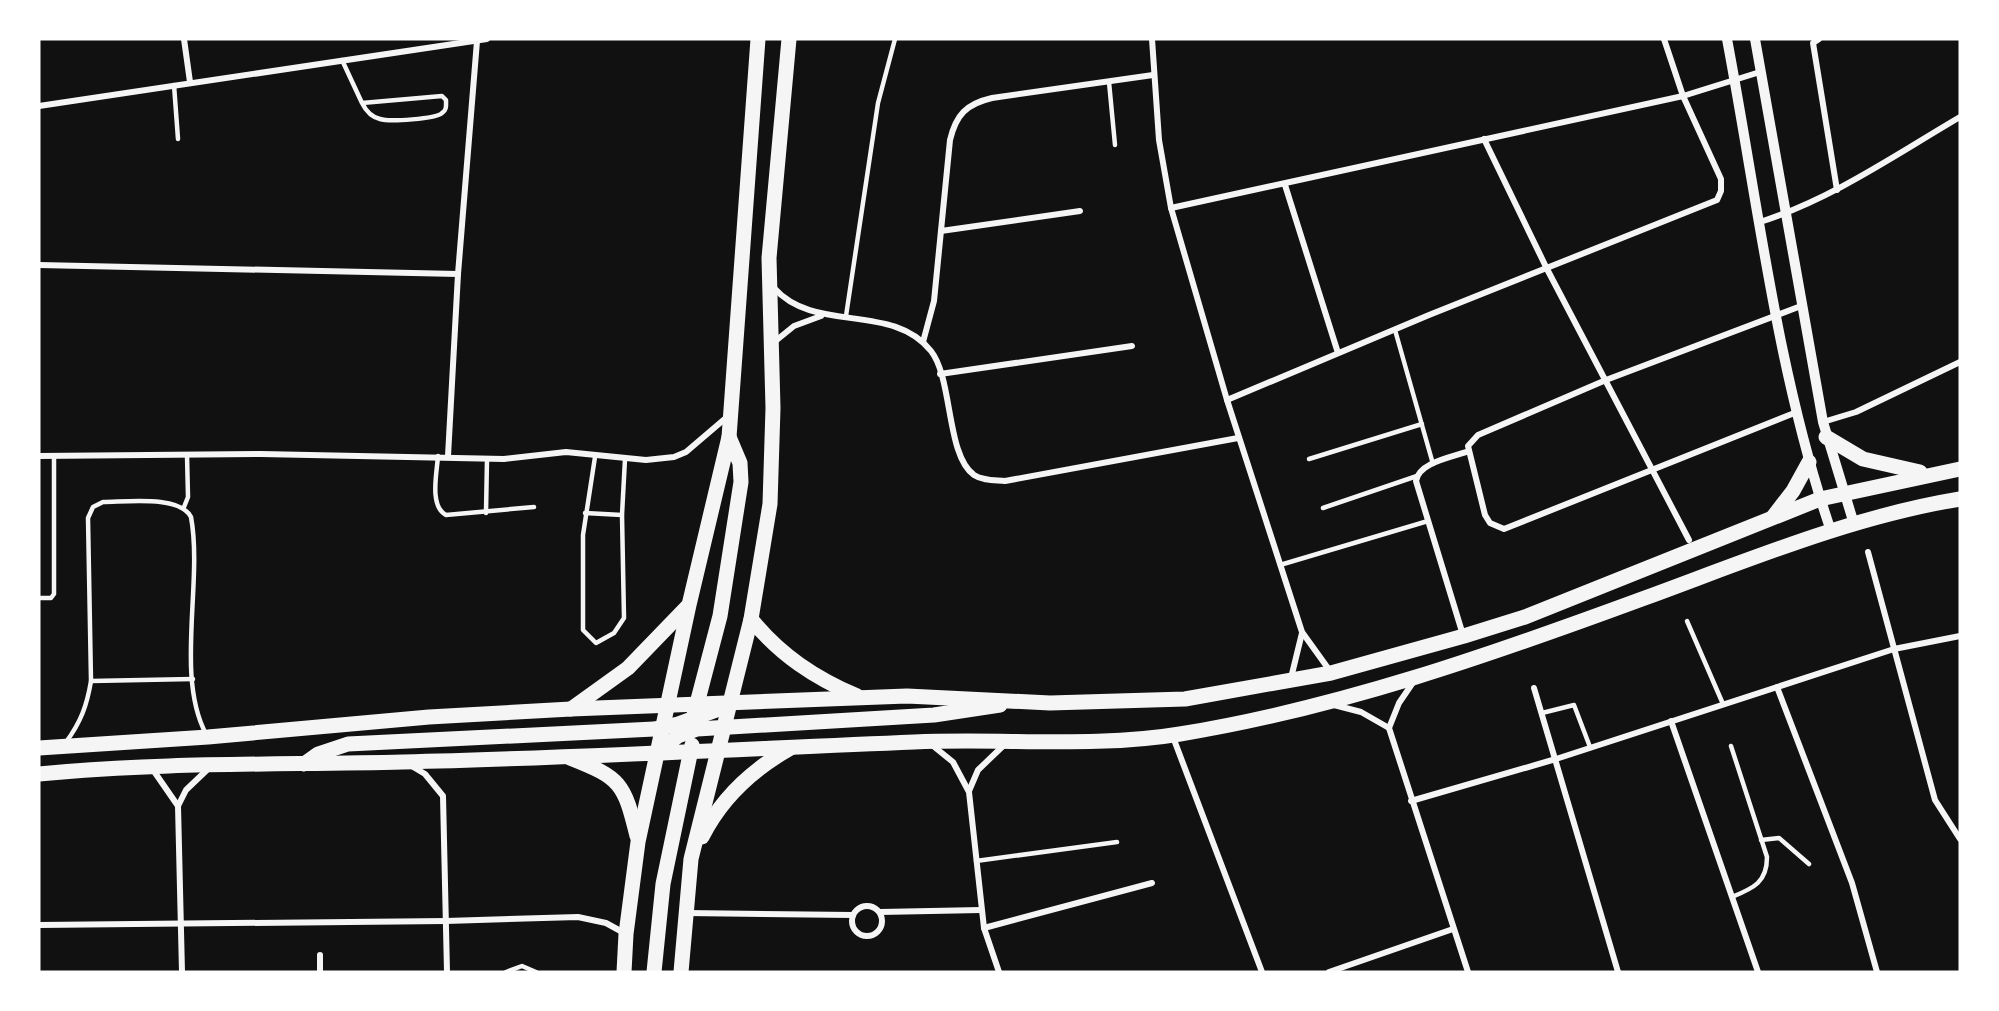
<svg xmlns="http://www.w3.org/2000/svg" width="1999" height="1011" font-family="'Fira Sans',sans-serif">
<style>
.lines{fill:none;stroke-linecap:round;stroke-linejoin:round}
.service{stroke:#f5f5f5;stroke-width:4.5}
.minor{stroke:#f5f5f5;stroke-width:6}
.tertiary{stroke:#f5f5f5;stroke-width:10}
.primary{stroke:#f5f5f5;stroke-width:15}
</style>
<rect width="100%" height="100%" fill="#111"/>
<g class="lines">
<g class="service">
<path d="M342 60 362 103C366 111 371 117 380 119 389 122 436 119 442 113 447 110 446 105 446 100L442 96 362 103"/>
<polyline points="1109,82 1115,145"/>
<polyline points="174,85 178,139"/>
<polyline points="846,316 878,103 895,39"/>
<polyline points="1395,330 1433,464"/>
<path d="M438 456C437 472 429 506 446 515L534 507"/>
<polyline points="595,457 583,535 583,630 596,643 614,633 624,618 622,515 625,459"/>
<polyline points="1309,459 1422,424"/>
<polyline points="184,507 188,497 187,455"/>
<polyline points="1323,508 1417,476"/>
<polyline points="486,513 487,459"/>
<polyline points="585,513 622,515"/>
<polyline points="1280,565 1428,521"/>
<polyline points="39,598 51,598 54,594 54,456"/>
<polyline points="1687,621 1723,704"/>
<polyline points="91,681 193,679"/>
<polyline points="1542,713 1574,705 1590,747"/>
<path d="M66 742C81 722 87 705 91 681L88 518 93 507 103 502C126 502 180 495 191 517 203 582 175 676 206 734"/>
<path d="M1731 746 1767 857C1767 882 1754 888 1732 897"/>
<polyline points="1761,840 1779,838 1809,864"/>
<polyline points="976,861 1117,842"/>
<polyline points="506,972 522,966 536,972"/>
</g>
<g class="minor">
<polyline points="184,39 190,82"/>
<polyline points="1152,39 1159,140 1171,208 1227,400 1302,632 1330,671"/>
<polyline points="1819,39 1813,43 1837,190"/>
<polyline points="39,106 487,39"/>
<polyline points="1484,139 1547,269 1689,540"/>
<polyline points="1285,185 1338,353"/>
<polyline points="1171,208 1683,96 1760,72"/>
<path d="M1760 222C1832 199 1895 155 1960 117"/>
<polyline points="941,231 1080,211"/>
<polyline points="39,265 458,274"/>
<path d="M774 288C815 334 892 302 931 351 953 379 946 455 974 475 983 481 995 480 1005 481L1238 438"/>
<path d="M923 342 934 301 950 140C956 115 966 104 992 98L1153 75"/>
<polyline points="773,343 794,326 821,316"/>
<polyline points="940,374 1132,346"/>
<polyline points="1227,400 1429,315 1717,200 1721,191 1721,179 1683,96 1664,39"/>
<polyline points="1797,412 1504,529 1490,523 1485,515 1468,446 1478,435 1606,380 1801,306"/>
<polyline points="1823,422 1856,412 1960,362"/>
<polyline points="39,456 261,454 504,459 566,452 646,460 674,457 686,452 727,417"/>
<polyline points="448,456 458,274 477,41"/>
<polyline points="1868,552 1935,800 1960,839"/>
<path d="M1463 635 1416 481C1419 462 1453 457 1469 451"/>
<polyline points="1291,678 1302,633"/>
<polyline points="1414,681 1399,703 1389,728 1468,972"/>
<polyline points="1777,687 1852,883 1877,972"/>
<polyline points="1534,688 1618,972"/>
<polyline points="1334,705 1361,712 1389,728"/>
<polyline points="1671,721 1758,972"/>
<polyline points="1173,737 1262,972"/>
<polyline points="932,745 953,762 969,792 984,928 999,972"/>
<polyline points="410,765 425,774 443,796 447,972"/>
<polyline points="151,767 178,806"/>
<polyline points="969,791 978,770 1003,746"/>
<polyline points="1411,801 1556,759 1894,649 1960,636"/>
<circle cx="867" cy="921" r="15"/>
<polyline points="880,912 981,910"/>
<polyline points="686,913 853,915"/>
<polyline points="39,925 446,921 578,917 606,923 626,934"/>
<polyline points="984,928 1152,883"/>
<polyline points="320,955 320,972"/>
<polyline points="182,972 178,806 186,790 209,768"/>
<polyline points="1329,972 1453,929"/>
</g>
<g class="tertiary">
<path d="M1727 39C1758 203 1777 373 1831 531"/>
<polyline points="1755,39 1823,422 1854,524"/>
</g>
<g class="primary">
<polyline points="1826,437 1863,459 1920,472"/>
<polyline points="1773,517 1793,491 1809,462"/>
<path d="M751 619C780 655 815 678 857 696"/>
<polyline points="571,709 628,668 687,607"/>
<polyline points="694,715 720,616 741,482 740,463 729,437"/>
<polyline points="39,748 208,737 429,717 571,709 907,696 1050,703 1185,699 1331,673 1464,636 1525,617 1820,499 1960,469"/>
<polyline points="658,752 678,736 697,729 934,715 1000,705"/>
<path d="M570 758C621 778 624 783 637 836"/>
<polyline points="304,764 318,754 348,744 654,729 678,724 722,708"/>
<path d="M39 774C160 762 282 765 403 762 573 758 744 749 914 742 999 738 1097 748 1180 734 1339 708 1490 655 1642 599 1746 561 1850 517 1960 499"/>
<path d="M702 837C721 799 752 770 789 749"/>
<polyline points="624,972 626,934 638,842 689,605 729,437 758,39"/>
<polyline points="654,972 663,884 692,745"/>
<polyline points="681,972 691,859 751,619 770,504 773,408 769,258 789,39"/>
</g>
</g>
<rect width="1999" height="1011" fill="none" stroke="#ffffff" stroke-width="81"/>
</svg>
